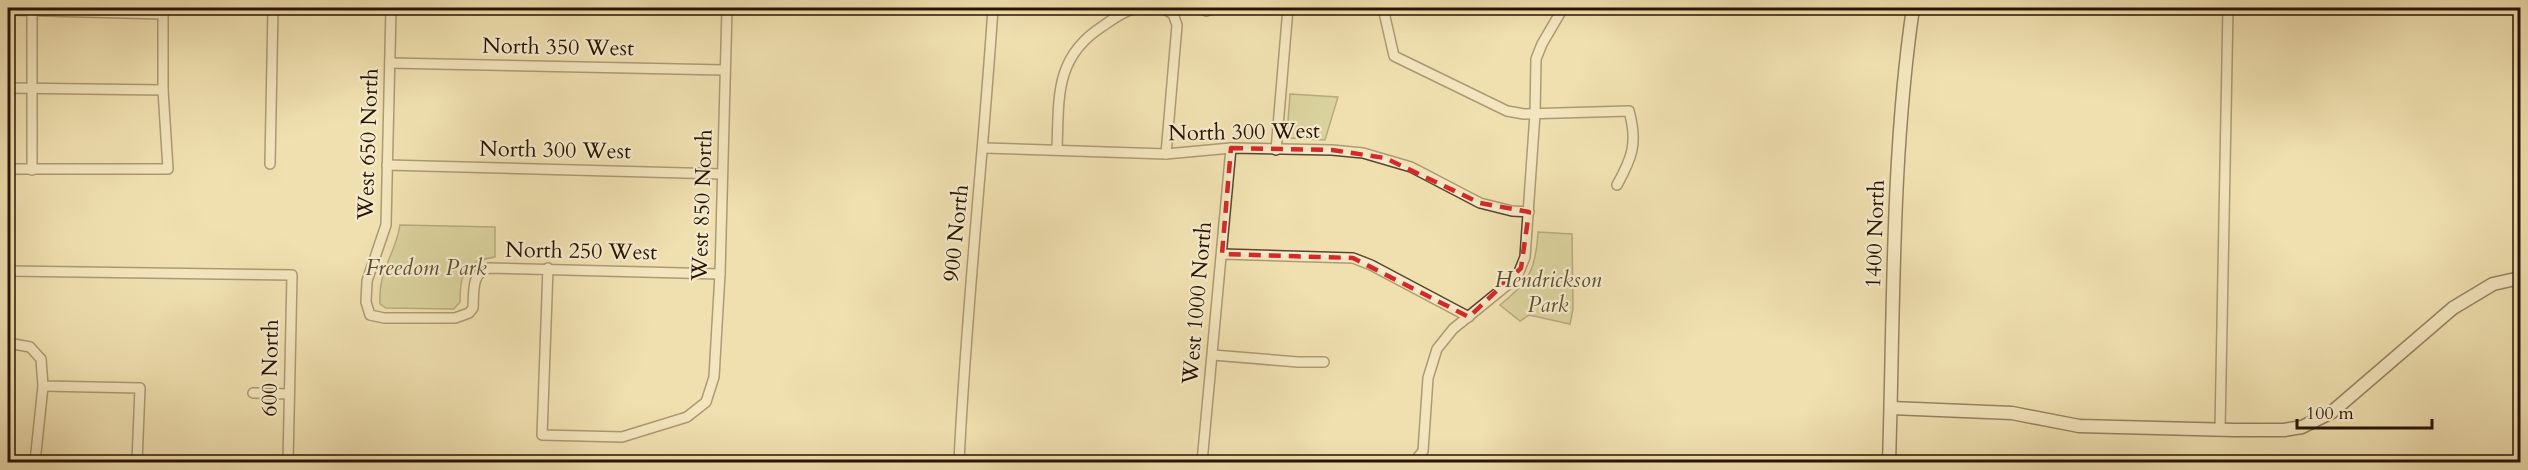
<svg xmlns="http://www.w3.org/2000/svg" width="2528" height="470" font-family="Cardo,serif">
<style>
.green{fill:#bfc187;stroke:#746a44;stroke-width:1.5}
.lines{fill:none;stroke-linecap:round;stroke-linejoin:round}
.street-casing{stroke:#5a462d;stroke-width:12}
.secondary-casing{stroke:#281301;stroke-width:15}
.street{stroke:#f5ebcc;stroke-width:9}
.secondary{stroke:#f5ebcc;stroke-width:12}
.marked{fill:none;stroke:#d62828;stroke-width:4.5;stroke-dasharray:12 8;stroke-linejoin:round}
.labels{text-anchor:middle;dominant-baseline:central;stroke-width:4.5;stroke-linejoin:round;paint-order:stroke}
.street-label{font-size:22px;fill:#281301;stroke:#f5ebcc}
.park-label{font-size:22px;font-style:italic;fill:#5d5030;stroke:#f5ebcc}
</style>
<rect width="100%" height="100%" fill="#f0e0b0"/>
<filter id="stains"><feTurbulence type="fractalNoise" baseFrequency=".00333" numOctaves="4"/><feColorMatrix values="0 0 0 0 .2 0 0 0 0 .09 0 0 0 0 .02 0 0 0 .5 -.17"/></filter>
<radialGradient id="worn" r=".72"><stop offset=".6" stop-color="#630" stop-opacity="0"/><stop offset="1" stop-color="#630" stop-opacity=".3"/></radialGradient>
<g class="green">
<polygon points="1290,94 1338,97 1325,140 1289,138 1287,134"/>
<path d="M400 225 495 227V257C464 262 460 272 460 302L454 309 386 308 380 304C378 268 395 257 400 225Z"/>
<path d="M1538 232 1572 234 1573 309 1570 324 1529 315 1520 321 1500 305C1529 282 1536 269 1538 232Z"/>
</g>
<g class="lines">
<g class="street-casing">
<g id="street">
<path d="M391 8 386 225 367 281 366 302 370 315 384 318H455L469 313 473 308C474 293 471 272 489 268L720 274"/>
<polyline points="1163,8 1173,14 1177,25 1166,154"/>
<path d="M1383 8 1394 56 1507 111 1524 114 1629 111C1638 143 1632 158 1617 185"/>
<polyline points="8,10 163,14 163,90 168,169 8,169"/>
<polyline points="1206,11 1215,8"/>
<polyline points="390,63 725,70"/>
<polyline points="8,88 163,90"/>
<polyline points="984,148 1166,154 1231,148 1332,150 1363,153 1411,167 1480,203 1512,211 1529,212"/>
<path d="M1057 150C1059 98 1054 57 1103 26 1113 19 1124 11 1136 8"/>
<polyline points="1276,150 1288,8"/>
<polyline points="270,164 273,8"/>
<polyline points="387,165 722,174"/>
<polyline points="32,170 32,11"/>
<polyline points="1222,254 1353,258 1371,265 1469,317"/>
<polyline points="548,268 542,435 622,437 687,417 706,402 714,377 720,274 727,8"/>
<polyline points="8,271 292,275 288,462"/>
<polyline points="8,343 30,347 41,359 43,386 140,388 137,462"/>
<polyline points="1213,355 1298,362 1324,362"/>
<polyline points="253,393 289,394"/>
<polyline points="2220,430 2228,8"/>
<polyline points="35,462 43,386"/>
<path d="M959 462C966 311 983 159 993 8"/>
<polyline points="1202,462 1231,148"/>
<polyline points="1414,462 1423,451 1428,378 1437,349 1453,329 1517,277 1525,257 1535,114 1536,59 1542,44 1563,8"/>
</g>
</g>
<g class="secondary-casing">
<g id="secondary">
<polyline points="1891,408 2012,413 2079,426 2234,430 2284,430 2302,427 2332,412 2453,308 2493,284 2520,278"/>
<path d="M1889 462C1894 311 1891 158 1913 8"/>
</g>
</g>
<use href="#street" class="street"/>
<use href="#secondary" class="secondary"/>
</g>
<path d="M0 0H2528V470H0ZM1231 148 1332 150 1385 158 1480 203 1529 212 1521 268 1469 317 1353 258 1222 254Z" fill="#f0e0b0" fill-opacity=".55" fill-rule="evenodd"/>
<path class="marked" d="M1231 148 1332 150 1385 158 1480 203 1529 212 1521 268 1469 317 1353 258 1222 254Z"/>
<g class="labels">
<g class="street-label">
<text transform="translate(558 47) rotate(1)">North 350 West</text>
<text transform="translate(1244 132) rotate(-1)">North 300 West</text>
<text transform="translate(368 144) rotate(-88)">West 650 North</text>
<text transform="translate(555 150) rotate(1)">North 300 West</text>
<text transform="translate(702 205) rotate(-88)">West 850 North</text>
<text transform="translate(956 233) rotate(-84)">900 North</text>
<text transform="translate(1875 234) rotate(-88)">1400 North</text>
<text transform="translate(581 251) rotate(1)">North 250 West</text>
<text transform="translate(1197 303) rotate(-85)">West 1000 North</text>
<text transform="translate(270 368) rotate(-89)">600 North</text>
</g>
<g class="park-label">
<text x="426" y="268">Freedom Park</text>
<text x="1548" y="280">Hendrickson<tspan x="1548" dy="25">Park</tspan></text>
</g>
</g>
<rect width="2528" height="470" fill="none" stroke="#f0e0b0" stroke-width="30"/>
<rect x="9" y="9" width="2510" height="452" fill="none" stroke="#281301" stroke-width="3"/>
<rect x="15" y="15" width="2498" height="440" fill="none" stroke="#281301" stroke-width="1.5"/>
<path d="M2297 419v9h135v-9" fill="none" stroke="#281301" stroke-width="3"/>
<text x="2306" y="419" font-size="18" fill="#281301" stroke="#f5ebcc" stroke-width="4.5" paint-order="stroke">100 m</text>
<rect width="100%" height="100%" filter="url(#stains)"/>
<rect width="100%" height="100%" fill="url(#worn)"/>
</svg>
